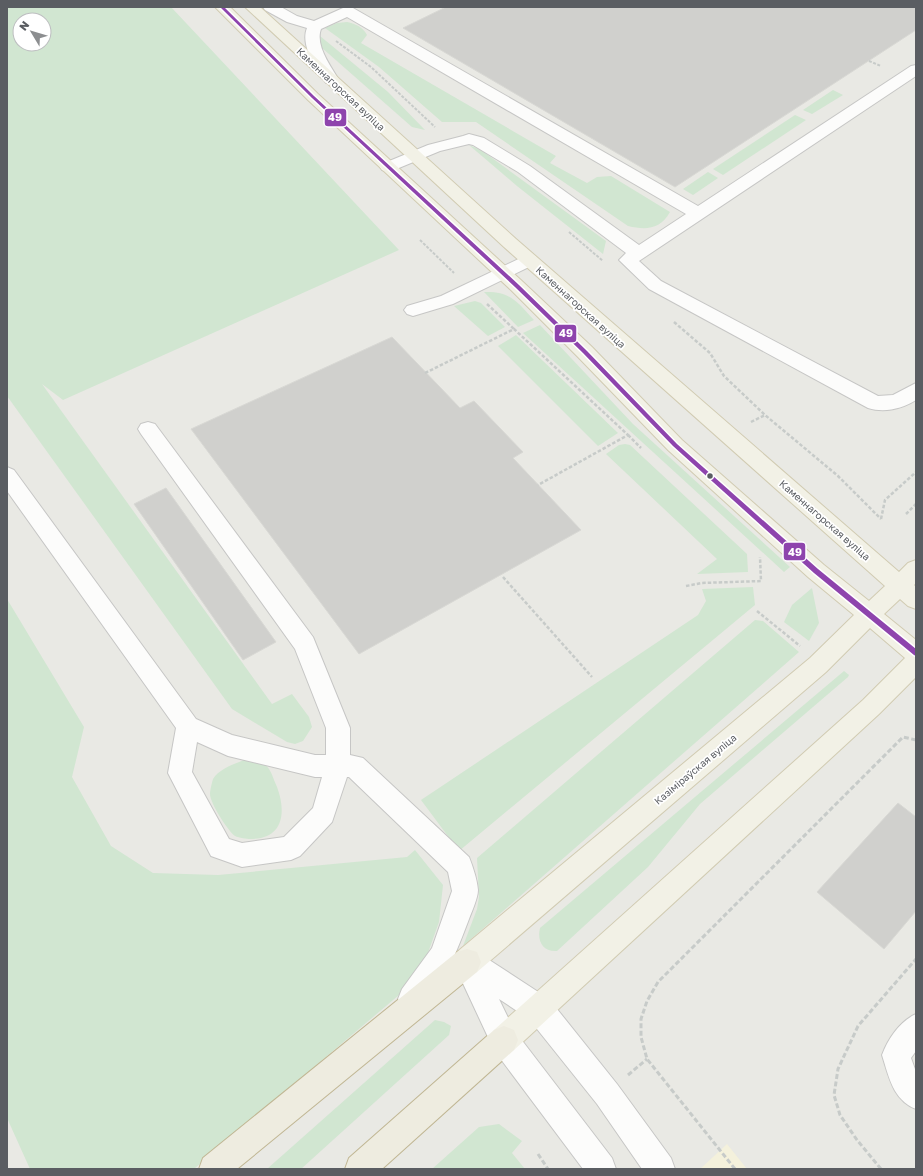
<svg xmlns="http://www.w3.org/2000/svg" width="923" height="1176" font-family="'Golos Text',sans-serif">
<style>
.commercial{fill:#f4f1dc}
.green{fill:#d1e6d1;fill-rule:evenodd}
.building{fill:#d0d0cd;stroke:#d8d8d4}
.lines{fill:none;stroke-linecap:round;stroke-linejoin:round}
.minor-casing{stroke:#c6c6c5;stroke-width:2}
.major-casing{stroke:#d1cbb2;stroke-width:2}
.highway-casing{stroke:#c0b693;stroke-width:2}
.path-far2{stroke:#c7cbc9;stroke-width:2;stroke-dasharray:3 1.5;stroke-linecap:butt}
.path-far1{stroke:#c7cbc9;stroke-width:2.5;stroke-dasharray:3.5 2;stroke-linecap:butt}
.path{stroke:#c7cbc9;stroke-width:3;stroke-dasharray:5 2.5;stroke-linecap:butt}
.minor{fill:#fcfcfb;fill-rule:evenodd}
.major{fill:#f2f1e6;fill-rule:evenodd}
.highway{fill:#eeece0;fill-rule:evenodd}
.bus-1-casing{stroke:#fff;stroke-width:3}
.bus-1{fill:#8e44ad;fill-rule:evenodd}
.bus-dot{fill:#5a5d62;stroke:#fff;stroke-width:1.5}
.labels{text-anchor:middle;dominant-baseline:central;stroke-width:3.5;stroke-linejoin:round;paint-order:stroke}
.street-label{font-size:10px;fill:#5a5d62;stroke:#fff}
.line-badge{stroke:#fff;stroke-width:1.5}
.badge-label{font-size:11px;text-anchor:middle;font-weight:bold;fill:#fff}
</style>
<rect width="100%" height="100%" fill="#e9e9e4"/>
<polygon class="commercial" points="727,1144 747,1169 700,1169"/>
<g class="green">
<path d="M7 7H171L399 250 63 400 42 384 272 704 292 694 309 717 312 727 303 741 295 744 287 742 232 709 7 396ZM20 20H44V44H20Z"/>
<path d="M347 22C356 24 363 27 367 35L361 43 556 156 550 163 587 183 597 177 611 176 670 212C660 230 645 230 628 226L476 122H442L379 67 325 28 337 23Z"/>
<polygon points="320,36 388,92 425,130 412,127 321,47"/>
<polygon points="833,90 843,95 812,114 803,110"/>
<polygon points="795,115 806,120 723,175 713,169"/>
<polygon points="469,145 481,150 606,241 603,254 517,186"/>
<polygon points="708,172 718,178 693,195 683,189"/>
<path d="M484 292C511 291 517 302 534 320L518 327Z"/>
<polygon points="475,301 481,303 505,327 488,336 454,306"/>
<polygon points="540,325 633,424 790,567 784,572 523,333"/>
<polygon points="516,335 618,433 598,446 498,346"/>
<polygon points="625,444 630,445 747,554 748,572 697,574 717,559 606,454 619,445"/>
<polygon points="753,587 755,605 459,851 421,800 698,615 706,601 702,589"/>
<polygon points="812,588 819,623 809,641 784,622 792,605"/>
<polygon points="7,599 84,727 72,777 111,846 153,873 218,875 407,857 415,850 443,885 439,922 419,978 194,1169 30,1169 7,1118"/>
<polygon points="755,620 763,621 799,652 463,946 477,909 479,897 477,858"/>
<path d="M844 671 849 675 848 677 700 804 648 867 557 951C542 952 537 940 540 928Z"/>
<path d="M244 760C249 761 258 760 262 763 269 766 272 774 274 780 286 805 288 839 250 839 247 839 239 838 235 836 228 831 210 803 210 794 210 791 212 782 213 779 219 769 234 764 244 760Z"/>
<polygon points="435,1020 444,1022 451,1026 449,1035 301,1169 267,1169"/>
<polygon points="499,1124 522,1141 512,1153 525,1169 432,1169 479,1127"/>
</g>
<g class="building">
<polygon points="446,7 916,7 916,30 675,187 403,28"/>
<polygon points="392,337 460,408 474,401 523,452 513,458 581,530 359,654 191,429"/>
<polygon points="166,488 276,642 243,660 134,504"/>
<polygon points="898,803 916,817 916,911 884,949 817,892"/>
</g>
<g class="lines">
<g class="minor-casing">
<g id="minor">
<path d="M263 7H281L297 16 314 21 343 8H353L698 206 911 66 916 65V76L639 261 661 281 878 396 893 395 916 383V400C902 409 884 413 868 408L649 289 619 260 626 253 518 172 473 145 469 144 440 151 394 170 388 172 382 170 380 167 382 164 428 145 463 136 469 134 484 138 530 166 639 245 686 214 347 17 321 29C315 45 330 65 339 80L336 83H326C316 69 300 45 307 28L287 22 265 10Z"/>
<polygon points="529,254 535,256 538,260 535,264 453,304 413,316 407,314 404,310 407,306 441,296"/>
<path d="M148 422 155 424 313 637 350 728V755L363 758 469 857C473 867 477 879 478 890 478 898 472 911 469 919 459 945 439 1002 412 1013L402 1009 398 999 402 989 432 948 452 891 448 872 349 777H347L332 822 300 856 291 860 242 867 211 856 168 773 176 728 7 491V467L14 470 196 719 232 735 315 755H326V728L295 649 141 434 138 429 141 424ZM197 742 228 756 315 777H322L313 808 284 837 242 843 229 839 192 772Z"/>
<polygon points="467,949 477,952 549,999 617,1084 671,1158 675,1169 642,1169 597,1104 529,1019 499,999 514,1030 612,1158 616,1169 583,1169 494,1050 453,962 457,952"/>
<path d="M916 1014V1051L911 1058 916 1072V1109C893 1100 889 1077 882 1055 888 1039 900 1021 916 1014Z"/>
</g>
</g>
<g class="major-casing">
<polygon id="major" points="215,7 230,7 318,94 523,282 592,347 682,440 824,565 869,601 885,586 504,247 245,7 260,7 516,239 899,572 908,563 916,560 916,583 914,585 916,587 916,609 908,606 900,599 884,614 916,640 916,677 879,714 514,1050 504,1054 494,1050 490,1040 494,1030 863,700 905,658 870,628 826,672 477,972 467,975 457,972 453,962 457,952 810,658 854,615 808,577 668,450 578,357 511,290 308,100"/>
</g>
<g class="highway-casing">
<g id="highway">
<polygon points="467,949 477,952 481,962 477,972 237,1169 199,1169 203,1158 457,952"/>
<polygon points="504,1026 514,1030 518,1040 514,1050 382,1169 345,1169 349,1158 494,1030"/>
</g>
</g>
<g class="path-far2">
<polyline points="336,41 371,67 435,127"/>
<polyline points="869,61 881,66"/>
<polyline points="569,232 603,261"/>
<polyline points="420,240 454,273"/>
</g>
<g class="path-far1">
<polyline points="487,304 514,329"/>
<polyline points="674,322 710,353 724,376 765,415 838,476 881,519"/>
<polyline points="425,373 514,329 628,435 538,485"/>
<polyline points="751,422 765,415"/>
<polyline points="628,435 641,448"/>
<polyline points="906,514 916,504"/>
<polyline points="881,519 885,500 916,472"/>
<polyline points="503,577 592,677"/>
<polyline points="686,586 702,583 761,581 760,557"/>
<polyline points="757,611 800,646"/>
</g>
<g class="path">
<polyline points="628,1075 647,1059"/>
<polyline points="538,1154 548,1169"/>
<polyline points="735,1169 647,1059 641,1037 641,1019 647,1001 658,982 903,737 916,740"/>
<polyline points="881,1169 857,1140 840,1115 834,1095 838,1069 858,1026 916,959"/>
</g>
<use href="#minor" class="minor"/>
<use href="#major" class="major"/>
<use href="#highway" class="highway"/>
<g class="bus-1-casing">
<polygon id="bus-1" points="220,7 224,7 314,96 519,285 587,351 677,444 818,569 916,649 916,656 914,655 814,573 673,446 583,353 515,287 312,98"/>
</g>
<use href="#bus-1" class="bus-1"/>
</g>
<circle class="bus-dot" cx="710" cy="476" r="3.5"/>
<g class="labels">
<g class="street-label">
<text transform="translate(341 89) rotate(43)">Каменнагорская вуліца</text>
<text transform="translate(581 307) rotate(42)">Каменнагорская вуліца</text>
<text transform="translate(825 520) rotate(41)">Каменнагорская вуліца</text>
<text transform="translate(695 769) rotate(-40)">Казіміраўская вуліца</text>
</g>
</g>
<g class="line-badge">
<rect x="324" y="108" width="23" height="19" rx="4" fill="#8e44ad"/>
<rect x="554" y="324" width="23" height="19" rx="4" fill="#8e44ad"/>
<rect x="783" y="542" width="23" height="19" rx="4" fill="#8e44ad"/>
</g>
<g class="badge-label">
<text x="335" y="121">49</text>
<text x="566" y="337">49</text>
<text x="795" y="556">49</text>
</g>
<rect width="923" height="1176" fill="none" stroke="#5a5d62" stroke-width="16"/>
<g transform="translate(32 32) rotate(308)"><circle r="19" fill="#ffffff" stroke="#bdbec0"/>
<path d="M0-3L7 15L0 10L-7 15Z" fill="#8c8e90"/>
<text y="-6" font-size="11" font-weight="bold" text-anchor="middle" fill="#5a5d62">N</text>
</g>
</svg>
